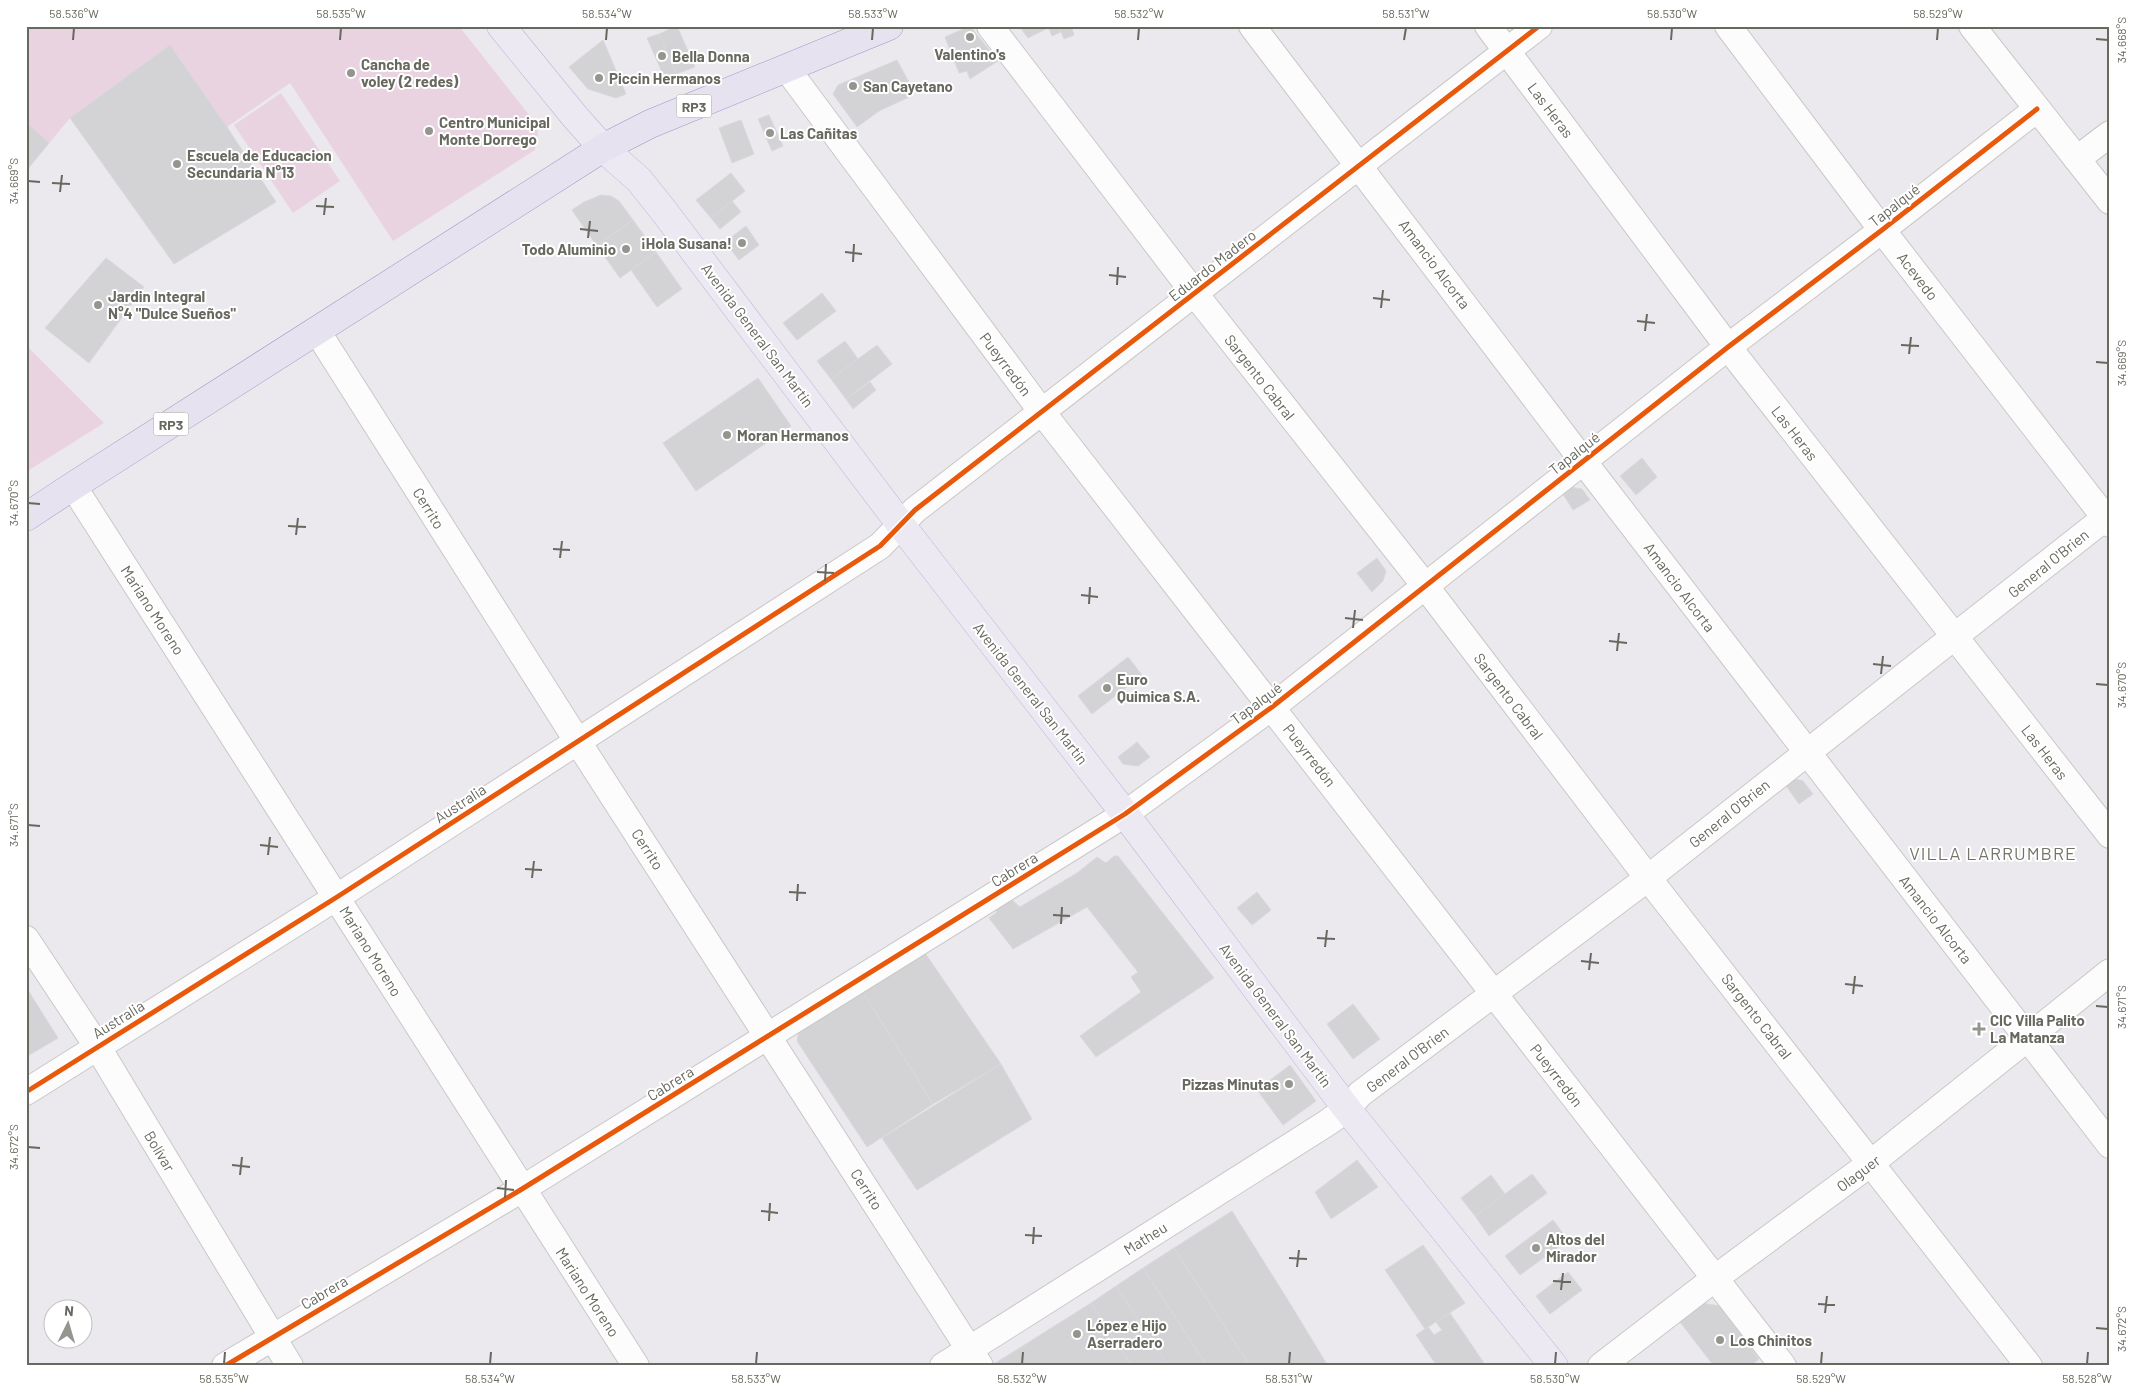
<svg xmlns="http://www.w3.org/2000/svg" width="2136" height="1392" font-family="Barlow,sans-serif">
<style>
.green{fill:#ead3e0}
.building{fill:#d3d2d5;stroke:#d9d8de}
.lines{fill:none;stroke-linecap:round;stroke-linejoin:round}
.minor-casing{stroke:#c8c8c7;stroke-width:28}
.major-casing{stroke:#beb5d7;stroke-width:29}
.highway-casing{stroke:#a195c7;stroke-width:29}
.minor{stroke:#fcfcfc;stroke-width:26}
.major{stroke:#ede9f3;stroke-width:28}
.highway{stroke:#e6e2f0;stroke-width:28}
.cycleway-casing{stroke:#fff;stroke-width:8}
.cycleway{stroke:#e8590c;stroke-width:5}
.ticks{fill:none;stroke:#67685e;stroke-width:2}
.poi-dot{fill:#959590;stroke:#fff;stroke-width:2}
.labels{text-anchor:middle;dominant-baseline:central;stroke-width:4;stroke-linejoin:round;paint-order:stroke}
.shield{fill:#fff;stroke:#95958e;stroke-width:1}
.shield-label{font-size:14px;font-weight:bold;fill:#67685e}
.poi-label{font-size:15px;font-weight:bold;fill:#67685e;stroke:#fff;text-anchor:start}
.street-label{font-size:15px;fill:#67685e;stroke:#fff}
.quarter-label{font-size:18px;letter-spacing:1px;fill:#747569;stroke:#fff}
.neatline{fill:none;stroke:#67685e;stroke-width:2}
.ticks-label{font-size:12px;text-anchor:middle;fill:#67685e}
</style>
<rect width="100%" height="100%" fill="#ebe9ee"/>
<g class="green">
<polygon points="26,26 459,26 537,125 538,135 535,150 393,241 290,83 227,127 169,46 70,118 26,171"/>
<polygon points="281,93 340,181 293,213 234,125"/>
<polygon points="26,345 104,423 26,472"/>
</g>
<g class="building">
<polygon points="677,26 695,67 676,74 659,34"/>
<polygon points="970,26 998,61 970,79 967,71 959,73 945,37"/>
<polygon points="1019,26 1048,26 1048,28 1028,38"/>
<polygon points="1048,26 1059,26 1061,32 1052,36"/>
<polygon points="1059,26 1071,26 1074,35 1064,39"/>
<polygon points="659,34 676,74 665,79 647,38"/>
<polygon points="603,40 626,94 616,98 588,89 569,67"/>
<polygon points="170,45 227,127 276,202 174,264 70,118"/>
<polygon points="897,60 912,88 906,91 909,97 879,111 857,127 833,94 838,85"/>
<polygon points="769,115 783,146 772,151 758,119"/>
<polygon points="741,120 754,154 732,163 719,128"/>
<polygon points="26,122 49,143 26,171"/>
<polygon points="731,173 745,191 711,218 696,200"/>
<polygon points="601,195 611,196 619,201 633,220 597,246 572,210 584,202"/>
<polygon points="732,201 741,212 720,229 711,218"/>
<polygon points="633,220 656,252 620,278 597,246"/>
<polygon points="746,226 759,245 739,260 725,242"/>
<polygon points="656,252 682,289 657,307 631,270"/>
<polygon points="106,258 144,287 89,363 45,328"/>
<polygon points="822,293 836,311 797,340 783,323"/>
<polygon points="845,341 858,359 831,379 817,361"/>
<polygon points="877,345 892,364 846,399 831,379"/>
<polygon points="758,378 791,426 696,491 663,443"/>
<polygon points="870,382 876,390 853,409 846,399"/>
<polygon points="1642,458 1657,477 1636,495 1620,476"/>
<polygon points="1569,487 1582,489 1590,500 1573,510 1561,491"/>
<polygon points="1377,558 1386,571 1383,581 1372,592 1357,573"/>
<polygon points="1128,657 1142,675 1092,714 1078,696"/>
<polygon points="1137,742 1150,757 1138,766 1123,764 1118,757"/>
<polygon points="1792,778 1803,781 1813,794 1799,804 1784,783"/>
<polygon points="1114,856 1118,856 1214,978 1096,1057 1080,1036 1141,992 1131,977 1138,972 1087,907 1013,949 989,918 997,912 994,909 1011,899 1020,907 1077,873 1097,857 1106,863"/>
<polygon points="1257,892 1271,910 1252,925 1237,908"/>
<polygon points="923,950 1001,1064 933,1104 861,989"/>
<polygon points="26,987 58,1038 26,1057"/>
<polygon points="861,989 933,1104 867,1147 797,1041 800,1026"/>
<polygon points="1353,1004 1380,1039 1353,1059 1327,1024"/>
<polygon points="1001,1064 1032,1119 917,1190 882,1138"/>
<polygon points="1290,1065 1316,1101 1283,1125 1257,1090"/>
<polygon points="1357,1160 1378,1187 1331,1219 1315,1192"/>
<polygon points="1532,1174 1547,1193 1489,1236 1475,1216"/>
<polygon points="1491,1175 1505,1194 1475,1216 1461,1198"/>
<polygon points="1232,1211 1286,1297 1328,1366 1250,1366 1174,1248"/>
<polygon points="1553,1220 1568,1240 1520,1275 1505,1256"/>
<polygon points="1423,1245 1465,1303 1425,1329 1385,1270"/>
<polygon points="1174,1248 1250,1366 1207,1366 1143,1268"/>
<polygon points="1143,1268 1207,1366 1168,1366 1116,1286"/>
<polygon points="1568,1272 1582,1290 1550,1314 1536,1296"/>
<polygon points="1116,1286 1168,1366 1132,1366 1091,1303"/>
<polygon points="1091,1303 1132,1366 994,1364"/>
<polygon points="1702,1303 1720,1306 1759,1359 1750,1366 1714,1366 1680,1322"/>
<polygon points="1450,1313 1486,1366 1437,1366 1416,1335 1428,1327 1434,1335 1442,1330 1436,1322"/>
</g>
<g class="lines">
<g class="minor-casing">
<g id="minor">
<polyline points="990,26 1195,294 1426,587 1648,878 2029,1366"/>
<polyline points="1252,26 1583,461 2110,1145"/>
<polyline points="1488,26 1728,347 2110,835"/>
<polyline points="1728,26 1882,230 2110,524"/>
<polyline points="1972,26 2110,201"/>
<polyline points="787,69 1042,412 1783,1366"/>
<polyline points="2077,159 2110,134"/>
<polyline points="317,331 578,742 980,1366"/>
<polyline points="73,486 636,1366"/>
<polyline points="26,939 97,1046 290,1366"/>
<polyline points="26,1092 337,897 880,546 915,510 1539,26"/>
<polyline points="225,1366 522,1189 1125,814 1272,707 1728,347 1882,230 2037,109"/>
<polyline points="943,1366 1327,1123 1347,1109 1360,1094 1648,878 2110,514"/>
<polyline points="1601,1366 1714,1279 1871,1163 2110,972"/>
</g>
</g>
<g class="major-casing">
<polyline id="major" points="501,26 576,118 603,148 639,180 663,210 901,525 1125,814 1347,1109 1554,1366"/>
</g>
<g class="highway-casing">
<polyline id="highway" points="26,517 73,486 603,148 650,124 889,26"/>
</g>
<use href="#minor" class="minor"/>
<use href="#major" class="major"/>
<use href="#highway" class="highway"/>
<g class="cycleway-casing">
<g id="cycleway">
<polyline points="26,1092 337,897 880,546 915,510 1539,26"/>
<polyline points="225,1366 522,1189 1125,814 1272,707 1728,347 1882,230 2037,109"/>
</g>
</g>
<use href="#cycleway" class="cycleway"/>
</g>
<path class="ticks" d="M2096 39 2108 40M73 40 74 28M340 40 341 28M606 40 607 28M872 40 873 28M1138 40 1139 28M1404 40 1406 28M1671 40 1672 28M1937 40 1938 28M28 181 40 182M52 183 70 184M60 192 62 175M316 206 334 207M324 215 326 198M580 229 598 231M588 238 590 221M845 252 862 254M853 262 854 244M1109 275 1126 277M1117 285 1118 267M1373 298 1390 300M1381 308 1383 290M1637 321 1655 323M1645 331 1647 314M1901 345 1919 346M1909 354 1911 337M2096 362 2108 363M28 503 40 504M288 526 306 527M296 535 298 518M553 549 570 550M560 558 562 541M817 572 834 573M825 581 826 564M1081 595 1098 597M1089 604 1090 587M1345 618 1363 620M1353 628 1355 610M1609 641 1627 643M1617 651 1619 633M1873 664 1891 666M1881 674 1883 656M2096 684 2108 685M28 825 40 826M260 845 278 847M268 855 270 837M525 869 542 870M532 878 534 861M789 892 806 893M797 901 798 884M1053 915 1070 916M1061 924 1062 907M1317 938 1335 939M1325 947 1327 930M1581 961 1599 963M1589 970 1591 953M1845 984 1863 986M1853 994 1855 976M2096 1006 2108 1007M28 1147 40 1148M232 1165 250 1167M240 1175 242 1157M497 1188 514 1190M505 1198 506 1180M761 1211 778 1213M769 1221 770 1203M1025 1235 1042 1236M1033 1244 1034 1227M1289 1258 1307 1259M1297 1267 1299 1250M1553 1281 1571 1282M1561 1290 1563 1273M1818 1304 1835 1305M1825 1313 1827 1296M2096 1328 2108 1329M224 1364 225 1352M490 1364 491 1352M756 1364 757 1352M1022 1364 1023 1352M1289 1364 1290 1352M1555 1364 1556 1352M1821 1364 1822 1352M2087 1364 2088 1352"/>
<g class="poi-dot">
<circle cx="970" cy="37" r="5"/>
<circle cx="662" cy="56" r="5"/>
<circle cx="351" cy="73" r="5"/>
<circle cx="599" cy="78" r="5"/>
<circle cx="853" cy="86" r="5"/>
<circle cx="429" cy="131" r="5"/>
<circle cx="770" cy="133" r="5"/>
<circle cx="177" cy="164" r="5"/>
<circle cx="742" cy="243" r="5"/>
<circle cx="626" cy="249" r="5"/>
<circle cx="98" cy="305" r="5"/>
<circle cx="727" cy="435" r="5"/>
<circle cx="1107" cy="688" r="5"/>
<path d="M1976.5 1021.5h5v5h5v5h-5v5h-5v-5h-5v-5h5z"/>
<circle cx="1289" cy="1084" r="5"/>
<circle cx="1536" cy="1248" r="5"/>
<circle cx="1077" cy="1334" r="5"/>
<circle cx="1720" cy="1340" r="5"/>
</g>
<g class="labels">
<g class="shield">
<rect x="676.5" y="94.5" width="35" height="23" rx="4"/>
<rect x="153.5" y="412.5" width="35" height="23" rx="4"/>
</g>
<g class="shield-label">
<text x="694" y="106">RP3</text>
<text x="171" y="424">RP3</text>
</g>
<g class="poi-label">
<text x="970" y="54" text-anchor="middle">Valentino's</text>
<text x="672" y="56">Bella Donna</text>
<text x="361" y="64">Cancha de<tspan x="361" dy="17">voley (2 redes)</tspan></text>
<text x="609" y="78">Piccin Hermanos</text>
<text x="863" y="86">San Cayetano</text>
<text x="439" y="122">Centro Municipal<tspan x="439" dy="17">Monte Dorrego</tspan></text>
<text x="780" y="133">Las Cañitas</text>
<text x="187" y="155">Escuela de Educacion<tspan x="187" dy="17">Secundaria N°13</tspan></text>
<text x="732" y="243" text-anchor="end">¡Hola Susana!</text>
<text x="616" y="249" text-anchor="end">Todo Aluminio</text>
<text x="108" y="296">Jardin Integral<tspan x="108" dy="17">N°4 "Dulce Sueños"</tspan></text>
<text x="737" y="435">Moran Hermanos</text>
<text x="1117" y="679">Euro<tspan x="1117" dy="17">Quimica S.A.</tspan></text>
<text x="1990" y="1020">CIC Villa Palito<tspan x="1990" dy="17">La Matanza</tspan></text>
<text x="1279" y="1084" text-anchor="end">Pizzas Minutas</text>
<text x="1546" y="1239">Altos del<tspan x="1546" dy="17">Mirador</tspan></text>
<text x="1087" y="1325">López e Hijo<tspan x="1087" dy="17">Aserradero</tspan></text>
<text x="1730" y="1340">Los Chinitos</text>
</g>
<g class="street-label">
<text transform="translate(1551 110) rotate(53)">Las Heras</text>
<text transform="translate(1894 205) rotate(-38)">Tapalqué</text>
<text transform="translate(1435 264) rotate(53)">Amancio Alcorta</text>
<text transform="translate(1212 265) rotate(-38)">Eduardo Madero</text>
<text transform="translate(1918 276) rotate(52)">Acevedo</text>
<text transform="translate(758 335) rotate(53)">Avenida General San Martín</text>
<text transform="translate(1006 364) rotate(53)">Pueyrredón</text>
<text transform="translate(1260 377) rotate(52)">Sargento Cabral</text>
<text transform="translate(1795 433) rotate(52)">Las Heras</text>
<text transform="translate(1574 453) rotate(-38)">Tapalqué</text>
<text transform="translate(429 508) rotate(58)">Cerrito</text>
<text transform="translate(2048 563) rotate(-39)">General O'Brien</text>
<text transform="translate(1680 587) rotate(53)">Amancio Alcorta</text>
<text transform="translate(153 610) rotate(57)">Mariano Moreno</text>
<text transform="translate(1031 693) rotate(52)">Avenida General San Martín</text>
<text transform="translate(1509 696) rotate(53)">Sargento Cabral</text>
<text transform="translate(1256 703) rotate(-37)">Tapalqué</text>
<text transform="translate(2045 752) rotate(52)">Las Heras</text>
<text transform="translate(1310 755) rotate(52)">Pueyrredón</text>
<text transform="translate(460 803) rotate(-33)">Australia</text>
<text transform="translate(1729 813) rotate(-39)">General O'Brien</text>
<text transform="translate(648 849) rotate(57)">Cerrito</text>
<text transform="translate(1014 869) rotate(-32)">Cabrera</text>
<text transform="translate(1936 919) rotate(52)">Amancio Alcorta</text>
<text transform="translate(371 951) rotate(58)">Mariano Moreno</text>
<text transform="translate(1276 1015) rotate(53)">Avenida General San Martín</text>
<text transform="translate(1757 1016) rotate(52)">Sargento Cabral</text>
<text transform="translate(118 1019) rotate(-32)">Australia</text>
<text transform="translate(1407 1059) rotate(-37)">General O'Brien</text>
<text transform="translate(1557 1075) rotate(52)">Pueyrredón</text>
<text transform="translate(670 1083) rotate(-32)">Cabrera</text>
<text transform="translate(160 1151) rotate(59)">Bolívar</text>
<text transform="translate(1858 1173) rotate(-37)">Olaguer</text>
<text transform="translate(867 1189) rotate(57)">Cerrito</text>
<text transform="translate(1145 1238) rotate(-32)">Matheu</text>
<text transform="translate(324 1292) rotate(-31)">Cabrera</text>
<text transform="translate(588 1292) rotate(57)">Mariano Moreno</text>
</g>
<g class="quarter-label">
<text x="1993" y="853">VILLA LARRUMBRE</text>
</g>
</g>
<rect width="2136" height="1392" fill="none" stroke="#ffffff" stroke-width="55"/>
<g transform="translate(68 1324) rotate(5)"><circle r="24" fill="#ffffff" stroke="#c2c3bf"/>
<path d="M0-4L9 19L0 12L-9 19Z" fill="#959590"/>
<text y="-8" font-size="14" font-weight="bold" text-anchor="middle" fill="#67685e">N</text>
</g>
<rect x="28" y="28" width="2080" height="1336" class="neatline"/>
<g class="ticks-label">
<text x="74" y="18">58.536°W</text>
<text x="341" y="18">58.535°W</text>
<text x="607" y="18">58.534°W</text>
<text x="873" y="18">58.533°W</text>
<text x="1139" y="18">58.532°W</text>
<text x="1406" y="18">58.531°W</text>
<text x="1672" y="18">58.530°W</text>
<text x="1938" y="18">58.529°W</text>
<text transform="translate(2122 40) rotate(-90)" y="4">34.668°S</text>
<text transform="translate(14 181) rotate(-90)" y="4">34.669°S</text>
<text transform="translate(2122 363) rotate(-90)" y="4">34.669°S</text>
<text transform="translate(14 503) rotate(-90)" y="4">34.670°S</text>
<text transform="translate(2122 685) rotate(-90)" y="4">34.670°S</text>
<text transform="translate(14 825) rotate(-90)" y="4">34.671°S</text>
<text transform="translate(2122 1007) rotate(-90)" y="4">34.671°S</text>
<text transform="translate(14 1147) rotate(-90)" y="4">34.672°S</text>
<text transform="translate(2122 1329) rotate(-90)" y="4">34.672°S</text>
<text x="224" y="1383">58.535°W</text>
<text x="490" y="1383">58.534°W</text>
<text x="756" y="1383">58.533°W</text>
<text x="1022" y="1383">58.532°W</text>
<text x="1289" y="1383">58.531°W</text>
<text x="1555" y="1383">58.530°W</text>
<text x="1821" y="1383">58.529°W</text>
<text x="2087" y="1383">58.528°W</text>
</g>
</svg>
